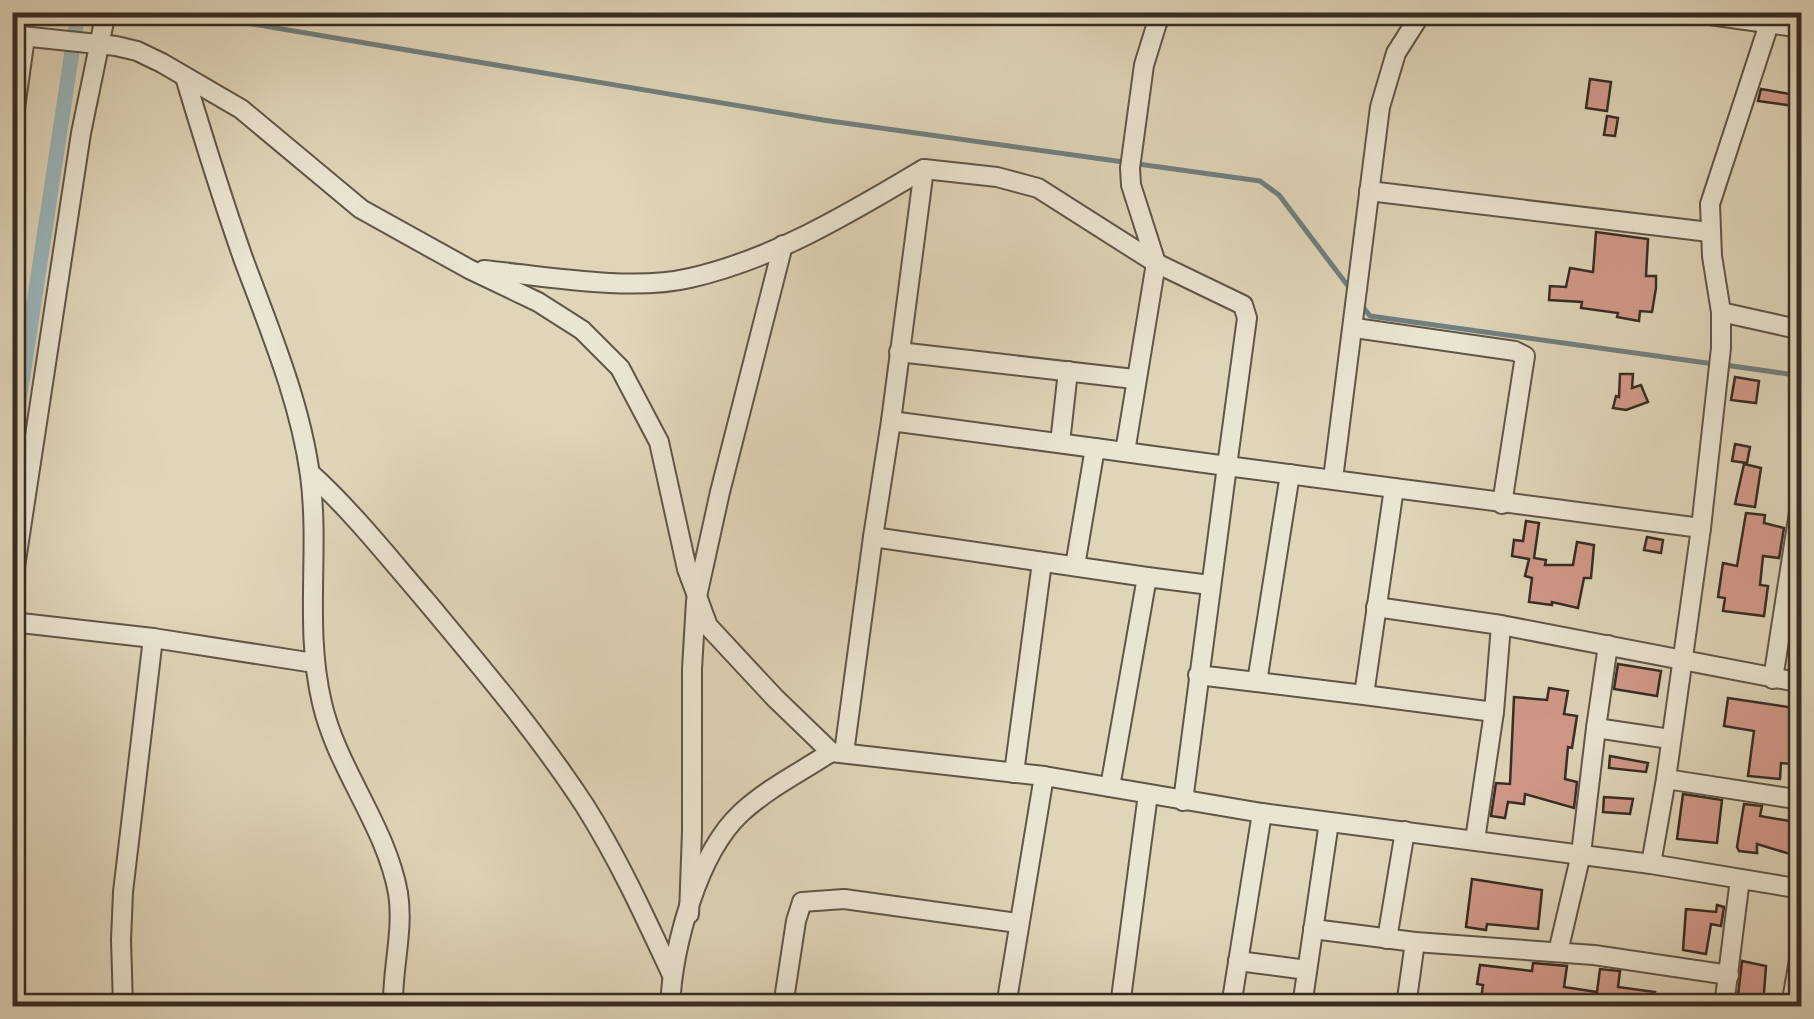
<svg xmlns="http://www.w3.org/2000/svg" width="1814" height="1019" font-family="'IM FELL DW Pica',serif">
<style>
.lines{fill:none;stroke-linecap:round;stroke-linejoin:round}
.stream{stroke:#717f7e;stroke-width:5}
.canal{stroke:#99b6bb;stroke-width:15}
.building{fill:#d2998a;stroke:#352c23;stroke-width:2.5}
.minor-casing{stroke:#605648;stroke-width:22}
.minor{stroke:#eae4d2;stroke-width:18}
</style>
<rect width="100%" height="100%" fill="#dfd5b9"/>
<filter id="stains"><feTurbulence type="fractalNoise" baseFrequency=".002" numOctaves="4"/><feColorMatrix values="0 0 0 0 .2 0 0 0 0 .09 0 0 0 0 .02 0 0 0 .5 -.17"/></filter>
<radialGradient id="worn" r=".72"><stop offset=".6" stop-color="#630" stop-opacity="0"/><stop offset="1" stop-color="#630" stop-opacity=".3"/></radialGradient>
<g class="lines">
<g class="stream">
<polyline points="181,12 823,120 1260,181 1279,195 1351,290"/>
<polyline points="1360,303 1370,316 1714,364"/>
<polyline points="1725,365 1802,376"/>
</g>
<polyline class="canal" points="12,448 78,12"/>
</g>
<g class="building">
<polygon points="1590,79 1611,82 1607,111 1586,108"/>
<polygon points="1761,89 1796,95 1794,106 1758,101"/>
<polygon points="1607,116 1618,118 1615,136 1604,135"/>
<polygon points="1596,232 1648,239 1646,276 1656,276 1656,288 1652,312 1640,311 1639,321 1617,317 1618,313 1581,308 1582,302 1549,300 1550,286 1566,287 1570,268 1593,272"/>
<polygon points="1620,374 1633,374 1632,388 1641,385 1648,402 1626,410 1613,408 1616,396 1619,397"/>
<polygon points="1735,377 1759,381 1756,403 1731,400"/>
<polygon points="1735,444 1750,447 1747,463 1732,461"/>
<polygon points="1744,464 1761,468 1755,507 1735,504"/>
<polygon points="1746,513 1765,515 1764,523 1784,528 1779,558 1763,556 1760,585 1768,586 1764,616 1723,611 1725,598 1718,597 1723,563 1737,566"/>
<polygon points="1526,521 1539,523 1534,558 1546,560 1545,565 1573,565 1577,542 1594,545 1591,578 1584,578 1578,608 1552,602 1552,605 1529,602 1532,578 1525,576 1529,559 1512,556 1514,540 1523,541"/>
<polygon points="1647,537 1663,540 1661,553 1644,550"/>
<polygon points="1618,664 1661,671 1657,696 1614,689"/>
<polygon points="1549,688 1568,691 1564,714 1577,716 1572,748 1568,747 1565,779 1577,782 1574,808 1525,794 1524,804 1508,802 1505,818 1491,816 1496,783 1510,784 1514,697 1547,700"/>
<polygon points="1728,698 1802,709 1802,765 1781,763 1780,779 1748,776 1754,731 1724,726"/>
<polygon points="1610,756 1648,763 1646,772 1609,768"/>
<polygon points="1683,794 1722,800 1717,843 1677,839"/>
<polygon points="1604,797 1633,799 1630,814 1603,812"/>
<polygon points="1744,804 1762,806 1760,816 1795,822 1790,854 1757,844 1757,853 1739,851 1737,847"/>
<polygon points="1472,879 1542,890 1538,929 1487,924 1486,930 1466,927"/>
<polygon points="1717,905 1724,907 1721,926 1711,924 1706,954 1683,950 1686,909 1716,912"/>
<polygon points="1742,961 1766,966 1763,1006 1737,1004"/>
<polygon points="1533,963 1567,966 1564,987 1597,992 1600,969 1620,971 1618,987 1655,992 1653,1006 1509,1006 1500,1005 1501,1001 1481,999 1483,985 1477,984 1480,965 1532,971"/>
</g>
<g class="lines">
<g class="minor-casing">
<g id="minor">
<polyline points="1688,12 1802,28"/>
<polyline points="12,35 116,46 137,51 162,63 241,109 361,209 469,269 538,302 582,330 620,368 659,442 687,569 708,626 775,698 831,752 1044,776 1262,813 1651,864 1802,889"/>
<path d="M185 77C203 137 222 198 243 258 269 328 300 401 310 475 320 551 304 627 322 703 337 769 386 826 398 893 404 930 392 969 393 1006"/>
<polyline points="12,130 25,37"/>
<polyline points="1369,191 1709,232"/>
<path d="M484 270C544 276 631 292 690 278 774 259 850 213 924 169"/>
<polyline points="1721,312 1802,330"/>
<polyline points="1355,328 1515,351 1525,356 1502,504"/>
<polyline points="899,352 1134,379"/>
<polyline points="891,421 924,169 997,177 1038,188 1156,263 1243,305 1247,318 1227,466 1095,448 1075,566"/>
<polyline points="1060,443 1068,371"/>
<polyline points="1125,452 1156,263 1131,185 1130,168 1144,65 1157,23 1164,12"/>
<path d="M310 473C353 512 389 558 427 602 482 668 538 734 585 806 619 860 645 917 672 975"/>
<polyline points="1333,479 1380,107 1396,53 1422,12"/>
<polyline points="1394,488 1701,528 1666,779 1802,800"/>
<polyline points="1701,528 1721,348 1721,312 1712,256 1710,204 1769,24"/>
<polyline points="873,537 891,421 1095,448"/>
<polyline points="12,587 81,133 106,12"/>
<polyline points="1376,607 1501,625 1802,683"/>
<polyline points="12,622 153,638"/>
<polyline points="1773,679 1802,493"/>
<polyline points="1257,682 1290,474"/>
<polyline points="1364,695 1494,712"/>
<polyline points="1596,728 1608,645"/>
<polyline points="844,753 873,537 1147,577"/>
<polyline points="1014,773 1042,562"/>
<polyline points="1110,787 1147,577 1210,585"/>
<polyline points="1183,801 1227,466 1394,488 1364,695 1198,675"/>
<polyline points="1475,840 1494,712 1501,625"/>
<polyline points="1651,864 1666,779"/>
<polyline points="689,914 692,831 692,669 696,601 720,492 783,245"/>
<polyline points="1313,929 1415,942 1594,955 1729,975"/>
<polyline points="1387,939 1405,831"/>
<polyline points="1558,952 1581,854 1596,728 1670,739"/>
<polyline points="1238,961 1307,970"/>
<polyline points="123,1006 121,940 123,892 153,638 314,663"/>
<path d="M670 1006C673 947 697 854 741 813 768 788 801 772 831 752"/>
<polyline points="783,1006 796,921 802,902 844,899 1018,923"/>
<polyline points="1006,1006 1044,776"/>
<polyline points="1120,1006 1148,794"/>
<polyline points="1231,1006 1262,813"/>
<polyline points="1302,1006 1329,822"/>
<polyline points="1406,1006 1415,942"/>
<polyline points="1724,1006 1740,879"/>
<polyline points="1791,1006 1802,943"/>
</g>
</g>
<use href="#minor" class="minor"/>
</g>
<rect width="1814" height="1019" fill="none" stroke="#dfd5b9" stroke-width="50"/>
<rect x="15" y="15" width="1784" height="989" fill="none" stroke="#352c23" stroke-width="5"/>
<rect x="25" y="25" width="1764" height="969" fill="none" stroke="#352c23" stroke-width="2.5"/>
<rect width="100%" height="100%" filter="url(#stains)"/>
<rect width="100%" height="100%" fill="url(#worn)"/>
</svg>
